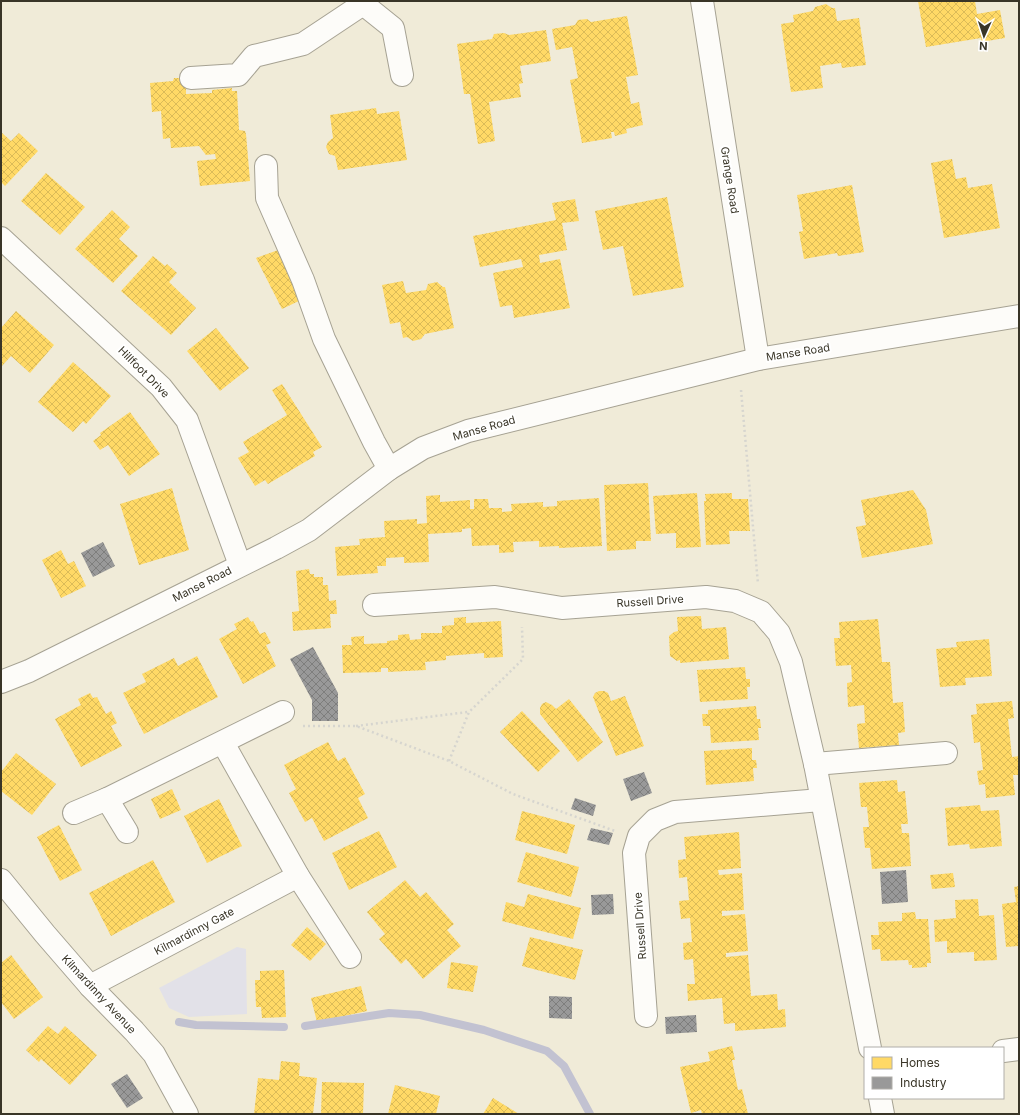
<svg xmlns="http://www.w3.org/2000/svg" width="1020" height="1115" font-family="Inter,sans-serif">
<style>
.green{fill:#e2e1e8}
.homes{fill:url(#homes-cross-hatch)}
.industry{fill:url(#industry-cross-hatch)}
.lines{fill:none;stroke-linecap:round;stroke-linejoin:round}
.stream{stroke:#c2c2d1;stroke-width:8}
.minor-casing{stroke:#a6a293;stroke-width:24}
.path{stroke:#d6d5cf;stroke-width:2.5;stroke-dasharray:2 3;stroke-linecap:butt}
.minor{stroke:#fdfcf9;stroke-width:22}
.labels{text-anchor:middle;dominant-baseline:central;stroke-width:4;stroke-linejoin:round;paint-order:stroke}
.street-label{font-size:11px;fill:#393527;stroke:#fff}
</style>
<defs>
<pattern id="homes-cross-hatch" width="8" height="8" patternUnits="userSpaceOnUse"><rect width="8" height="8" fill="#ffd966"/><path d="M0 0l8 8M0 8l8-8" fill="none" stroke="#dbbb58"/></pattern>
<pattern id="industry-cross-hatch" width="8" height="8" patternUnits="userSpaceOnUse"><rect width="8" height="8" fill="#999"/><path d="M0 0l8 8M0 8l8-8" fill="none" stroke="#7e7e7d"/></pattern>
</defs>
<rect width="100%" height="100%" fill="#f0ebd8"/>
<polygon class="green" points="237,947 246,949 247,1014 189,1017 169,1008 159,988"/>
<g class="homes">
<polygon points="918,1 975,1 977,14 1000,10 1005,38 981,42 981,38 926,47"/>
<polygon points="826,4 832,8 835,8 837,21 859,18 866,65 842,68 841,63 820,66 823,88 791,92 781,24 794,22 793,15 813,11 815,7"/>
<polygon points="627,16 638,75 626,77 631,104 639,102 643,125 626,129 627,133 615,136 614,132 611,132 612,138 582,143 570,80 578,78 572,47 556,50 552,29 575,25 578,20 587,19 591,22"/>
<polygon points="546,30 551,61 520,66 523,83 519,84 521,97 489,102 495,141 478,144 470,94 464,94 457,44 492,39 494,34 504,33 509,35"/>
<polygon points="174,78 181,78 187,85 186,89 186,94 212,93 212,90 232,88 232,91 237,91 239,130 245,131 246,134 250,181 200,186 197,161 216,159 215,154 206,155 199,146 171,148 170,138 163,139 161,111 152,112 150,83 173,81"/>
<polygon points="376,108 377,114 399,111 407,160 338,170 335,156 329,154 326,147 328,142 333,138 330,115"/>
<polygon points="1,132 11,141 19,133 38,151 5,186 1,182"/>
<polygon points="952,159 956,179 966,177 968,188 992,184 1000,228 944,238 931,163"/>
<polygon points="46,173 85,207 60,235 21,201"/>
<polygon points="852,185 864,252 838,256 837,253 804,259 799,232 803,231 797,195"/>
<polygon points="667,197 684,287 633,296 623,246 603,250 595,211"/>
<polygon points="575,199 579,221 562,223 567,250 539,255 540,263 560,259 570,308 514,318 512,305 500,307 493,273 523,267 521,259 480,267 473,236 556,220 552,203"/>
<polygon points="112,210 130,227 119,239 138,256 113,283 75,249"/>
<polygon points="281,249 301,300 282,309 256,258"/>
<polygon points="153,256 165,266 167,264 177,273 169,282 196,308 171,335 121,291"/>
<polygon points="403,281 406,293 426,290 428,284 437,282 443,287 445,287 454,328 425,334 421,339 413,341 407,337 403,338 400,322 390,324 382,285"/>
<polygon points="16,311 54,345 30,373 11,356 1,367 1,328"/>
<polygon points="216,328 249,368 220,391 187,351"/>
<polygon points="73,362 111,396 86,424 83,421 73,432 38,402"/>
<polygon points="282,384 322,447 313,452 315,456 268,484 265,480 255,486 238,458 249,452 243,442 287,415 272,390"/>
<polygon points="130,412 160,454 129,476 108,445 100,450 93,441 101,435 100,433"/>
<polygon points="648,483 651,541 636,541 636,549 607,551 604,485"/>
<polygon points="172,488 189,550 139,565 120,504"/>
<polygon points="913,490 926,510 933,544 862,558 856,527 866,525 861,500"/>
<polygon points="697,493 701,547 676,548 676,533 656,534 653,496"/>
<polygon points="732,493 732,499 748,499 750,531 729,531 730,544 706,545 704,501 706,501 705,494"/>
<polygon points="440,495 440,502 470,500 470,509 474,509 474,499 488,499 489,508 502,508 502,512 512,511 511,504 543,502 543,507 557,506 557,501 599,498 602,546 559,548 559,546 539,547 539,541 513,542 514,552 499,553 499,545 472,546 471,528 462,529 462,532 428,534 429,562 404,563 404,557 386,558 386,566 377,566 378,573 337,576 335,547 360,545 359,539 385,537 384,521 417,519 417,524 427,523 426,496"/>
<polygon points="61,550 68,564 74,561 86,586 61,598 42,560"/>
<polygon points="309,569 310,574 314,574 314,577 323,577 323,585 328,585 329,601 336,600 337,614 330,614 331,628 293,631 292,612 299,611 296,571"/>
<polygon points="701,616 702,629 726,627 729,659 680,663 680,660 677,661 670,656 669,636 674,632 678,631 677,617"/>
<polygon points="248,617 251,622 253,621 260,634 265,632 271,643 266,645 276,666 243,684 219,639 237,629 234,624"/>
<polygon points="466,617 466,623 501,621 503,657 484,658 484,653 446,656 446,660 425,662 426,670 388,672 388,668 381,668 381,672 343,673 342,645 352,645 351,637 364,636 364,644 387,643 387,641 398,640 398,635 409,634 410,640 421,639 421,633 442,633 442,626 454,625 454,618"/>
<polygon points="878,619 882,662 890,662 893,703 903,702 905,732 898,733 899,745 859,748 857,724 865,723 864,705 848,707 847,683 852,682 851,665 836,666 834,638 840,638 839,622"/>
<polygon points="989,639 992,676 965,678 966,685 940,687 936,649 957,647 956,642"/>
<polygon points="197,656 218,697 144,734 123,693 146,682 142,674 174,658 178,666"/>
<polygon points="745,667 746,679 750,679 750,687 747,687 748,699 700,702 697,670"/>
<polygon points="599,691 604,691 608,693 611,701 625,696 644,746 616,756 593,697 595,693"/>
<polygon points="90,693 93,698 97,697 106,714 111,711 117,723 111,726 122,746 81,767 55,719 81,705 78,699"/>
<polygon points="569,699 603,742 578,762 540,714 540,708 542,704 546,702 552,705 556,709"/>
<polygon points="1012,701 1014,718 1008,719 1012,757 1019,756 1019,775 1013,775 1015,795 986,798 985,784 979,785 977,771 983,770 981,752 980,742 974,743 971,715 977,714 976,704"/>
<polygon points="756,706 757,719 760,719 761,728 758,728 759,740 711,743 710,726 703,726 702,714 708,714 708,710"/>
<polygon points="522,711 560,751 538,772 500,732"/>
<polygon points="328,742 338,761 345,757 365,794 358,798 368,818 324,841 312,818 305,822 289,793 296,789 284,765"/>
<polygon points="752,748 752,760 756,760 757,768 753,768 754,781 706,785 704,751"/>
<polygon points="16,753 56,784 32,815 1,791 1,772"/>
<polygon points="897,780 898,792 905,791 908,824 901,824 902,833 909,833 911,866 872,869 870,848 865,848 863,827 869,827 867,807 861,807 859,783"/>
<polygon points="172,789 181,810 160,819 151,799"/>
<polygon points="219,799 242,846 207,863 184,816"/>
<polygon points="980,805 981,811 999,810 1002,846 970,849 969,844 948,846 945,808"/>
<polygon points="522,811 575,825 567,854 515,840"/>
<polygon points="59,825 82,870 60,881 37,837"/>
<polygon points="379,831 397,867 349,890 332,853"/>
<polygon points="739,832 741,868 718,870 719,875 742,873 744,910 722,911 722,916 745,914 748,951 726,953 726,957 748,955 751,996 777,994 778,1010 785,1009 786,1027 735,1031 735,1023 724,1024 722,998 688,1001 687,984 695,984 693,959 684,960 683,943 692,942 690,918 681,919 679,901 689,900 687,877 679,878 678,860 686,859 684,837"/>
<polygon points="526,852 579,867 571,897 517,882"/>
<polygon points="153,860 175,902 111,936 89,893"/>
<polygon points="953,873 955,887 932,889 930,875"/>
<polygon points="405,880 420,897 426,892 454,924 447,930 461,946 423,979 406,959 401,964 379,939 385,934 367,912"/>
<polygon points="1019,886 1019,946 1006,947 1002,904 1016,902 1014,887"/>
<polygon points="528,894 581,908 573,939 502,921 506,902 524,907"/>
<polygon points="978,899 979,916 994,915 997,960 974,961 974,952 947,953 947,941 935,942 934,920 956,918 955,900"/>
<polygon points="915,912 916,919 928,919 931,963 927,963 927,967 912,968 912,965 909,965 908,960 881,961 880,949 872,950 871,935 879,935 878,922 902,921 902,913"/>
<polygon points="307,927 326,944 310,961 291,945"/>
<polygon points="530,937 583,950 575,980 522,966"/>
<polygon points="11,955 43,997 14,1019 1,1002 1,963"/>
<polygon points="451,962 478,966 473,992 447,988"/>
<polygon points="284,970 286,1017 262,1018 261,1007 256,1007 255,980 260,980 260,971"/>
<polygon points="361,986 367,1011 317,1022 311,998"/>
<polygon points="48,1026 58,1034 65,1026 97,1055 70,1085 41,1059 39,1062 26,1050"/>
<polygon points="732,1046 735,1060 732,1060 738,1090 742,1089 748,1114 702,1114 701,1110 691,1113 680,1067 710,1061 708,1052"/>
<polygon points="281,1061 300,1063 299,1076 317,1078 313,1114 254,1114 258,1078 279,1080"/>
<polygon points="322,1082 364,1083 363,1114 321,1114"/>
<polygon points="395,1085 440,1096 436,1114 388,1114"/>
<polygon points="493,1098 519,1114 483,1114"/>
</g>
<g class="industry">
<polygon points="103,542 115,566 93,577 81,553"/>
<polygon points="313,647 338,693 338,721 312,721 312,700 290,659"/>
<polygon points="644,772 652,793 631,801 623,779"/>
<polygon points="575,798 596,805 593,816 571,809"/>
<polygon points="591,828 613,833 609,845 587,840"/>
<polygon points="906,870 908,902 882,904 880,872"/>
<polygon points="613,894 614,914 592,915 591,895"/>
<polygon points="549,996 572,997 572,1019 549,1018"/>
<polygon points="696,1015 697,1032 666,1034 665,1017"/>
<polygon points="127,1074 143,1098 127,1108 111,1084"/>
</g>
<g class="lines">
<g class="stream">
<polyline points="179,1022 196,1025 284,1027"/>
<polyline points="305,1026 389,1013 420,1015 484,1030 547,1051 564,1066 590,1114"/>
</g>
<g class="minor-casing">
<g id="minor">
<polyline points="702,1 758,359"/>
<polyline points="363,4 393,28 402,75"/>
<polyline points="191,78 238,75 254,56 303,44 363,4 365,1"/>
<polyline points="266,166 267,198 303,280 324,339 374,442 389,469"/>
<polyline points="1,238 161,387 187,420 240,565"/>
<polyline points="374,605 495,597 562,608 706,597 735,601 761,612 779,633 791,662 815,764 870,1048"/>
<polyline points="1,682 29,671 276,548 309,530 389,469 423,448 468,431 758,359 1019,316"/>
<polyline points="223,743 298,876 350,957"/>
<polyline points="815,764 946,753"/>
<polyline points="107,799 283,712"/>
<polyline points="74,813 107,799 127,832"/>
<polyline points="1,880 45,934 90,986 134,1031 154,1054 187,1114"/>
<polyline points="90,986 298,876"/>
<polyline points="646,1016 634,853 639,836 655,820 675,812 821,800"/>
<polyline points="1003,1051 1019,1049"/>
<polyline points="880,1098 883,1114"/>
</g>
</g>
<g class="path">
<polyline points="741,390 758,584"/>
<polyline points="303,726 356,726 449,761 513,794 615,831"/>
<polyline points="356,726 468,712"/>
<polyline points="449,761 469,712 523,659 522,627"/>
</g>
<use href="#minor" class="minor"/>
</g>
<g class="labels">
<g class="street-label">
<text transform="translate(730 180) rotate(81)">Grange Road</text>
<text transform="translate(798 352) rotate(-9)">Manse Road</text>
<text transform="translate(144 372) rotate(45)">Hillfoot Drive</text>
<text transform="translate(484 428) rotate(-16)">Manse Road</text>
<text transform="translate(202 584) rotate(-27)">Manse Road</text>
<text transform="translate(650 601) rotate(-4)">Russell Drive</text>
<text transform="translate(640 926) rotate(-94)">Russell Drive</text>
<text transform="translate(194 931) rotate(-28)">Kilmardinny Gate</text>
<text transform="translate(99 994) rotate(47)">Kilmardinny Avenue</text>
</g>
</g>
<rect width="1020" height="1115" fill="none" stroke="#393527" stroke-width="4"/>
<rect x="864" y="1047" width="140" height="52" fill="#ffffff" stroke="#b0aea9"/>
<rect x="872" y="1057" width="20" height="12" fill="#ffd966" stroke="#b0aea9"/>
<text x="900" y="1067" font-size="12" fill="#393527">Homes</text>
<rect x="872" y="1077" width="20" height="12" fill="#999999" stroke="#b0aea9"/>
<text x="900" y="1087" font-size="12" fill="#393527">Industry</text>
<g transform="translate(984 36) rotate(183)" stroke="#ffffff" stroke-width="3" paint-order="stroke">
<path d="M0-3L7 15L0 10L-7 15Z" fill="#393527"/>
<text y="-6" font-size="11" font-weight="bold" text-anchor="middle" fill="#393527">N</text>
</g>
</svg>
